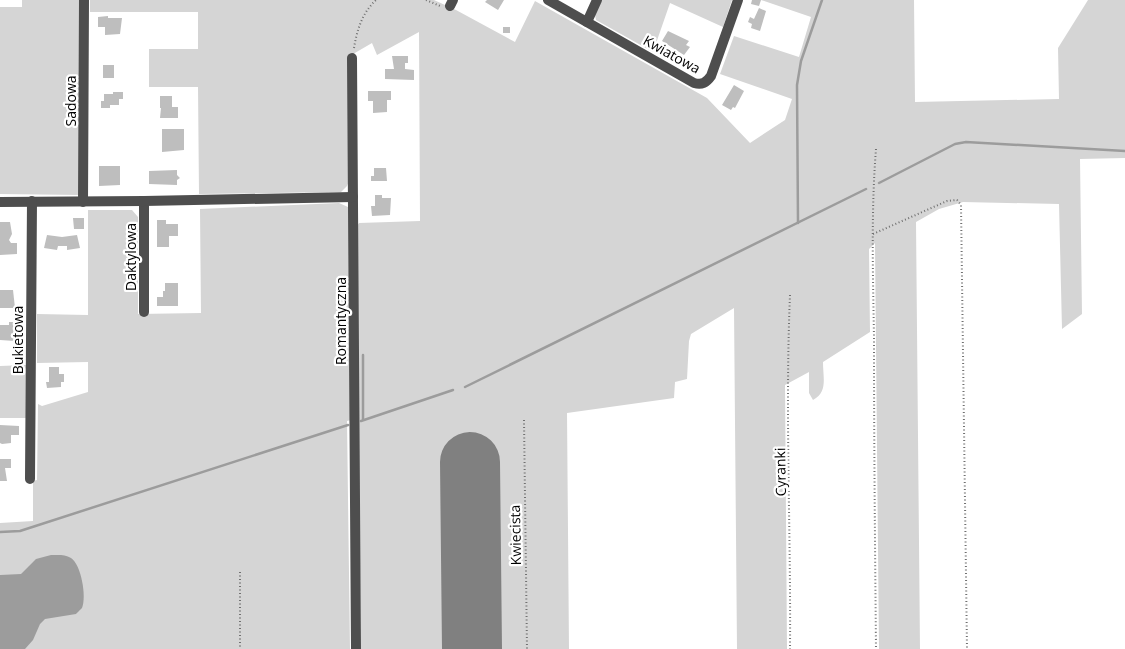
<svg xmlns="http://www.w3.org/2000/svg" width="1125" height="649" font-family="'Open Sans',sans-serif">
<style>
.green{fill:#d5d5d5}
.water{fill:#9c9c9c}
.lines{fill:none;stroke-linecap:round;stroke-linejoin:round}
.stream{stroke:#9c9c9c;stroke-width:2.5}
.runway{stroke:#808080;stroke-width:60}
.building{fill:#bebebe}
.path{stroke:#707070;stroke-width:2;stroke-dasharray:1 2.5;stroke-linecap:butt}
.street{stroke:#4e4e4e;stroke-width:10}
.labels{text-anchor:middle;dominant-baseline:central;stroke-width:4.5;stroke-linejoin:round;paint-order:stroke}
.street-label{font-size:14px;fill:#000;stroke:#fff}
</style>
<rect width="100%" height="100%" fill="#fff"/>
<g class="green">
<polygon points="22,0 82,0 80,195 0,194 0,7 22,7"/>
<path d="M90 0H434L456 10 515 42 535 1 707 98 750 143 785 120 792 99 720 74 734 36 799 57 811 17 761 0H914L915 102 1059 99 1058 48 1088 0H1125V158L1080 159 1082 314 1062 329 1059 204 963 202 939 209 916 222 920 649H879L875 243 869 249 870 332 823 362C823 378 828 392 813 400L809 393V372L785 385 787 649H737L734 308 691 334 689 341 687 379 675 382 674 398 567 413 569 649H361L356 228 359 223 420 221 419 32 377 55 372 43 348 57 349 181 347 186 341 192 199 194 198 87H149V49H198V12H90Z"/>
<polygon points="602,0 732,0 723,27 670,3 653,52 596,20 595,15"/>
<polygon points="339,203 348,207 350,215 351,420 347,421 350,649 0,649 0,523 33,521 33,481 37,480 38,404 42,406 88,392 88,362 37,363 37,314 88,315 88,210 132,210 138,217 138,314 201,313 200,209"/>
<polygon points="26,365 27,418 0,418 0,366"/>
</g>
<path class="water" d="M51 555C57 555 65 554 71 558 81 564 87 597 82 608 81 609 77 613 76 614L45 619 40 624 33 640 25 649H0V575L21 574 36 559Z"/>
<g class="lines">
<g class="stream">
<polyline points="879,183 955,144 966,142 1125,151"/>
<polyline points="798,223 797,85 801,61 822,0"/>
<polyline points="363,355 363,419"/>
<polyline points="465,387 866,189"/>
<polyline points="361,421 453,390"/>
<polyline points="0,532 20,531 348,425"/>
</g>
<polyline class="runway" points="470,462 472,649"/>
</g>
<g class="building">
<polygon points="487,0 504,0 498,10 485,2"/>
<polygon points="752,0 761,0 759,6 751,4"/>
<polygon points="759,8 766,11 760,31 751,28 752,24 748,22 750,17 754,19"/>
<polygon points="108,16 108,18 122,18 120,34 105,35 105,27 98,27 98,17"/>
<rect x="503" y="27" width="7" height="6"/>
<polygon points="668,31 689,41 686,45 690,47 684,55 662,41"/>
<polygon points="392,56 408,56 408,63 405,63 405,69 414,70 414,80 385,79 385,69 394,69"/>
<rect x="103" y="65" width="11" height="13"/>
<polygon points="734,85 744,91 735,108 733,107 731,110 722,105"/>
<polygon points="368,91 391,91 391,100 387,100 387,112 373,113 373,101 368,101"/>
<polygon points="113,92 123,92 123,99 119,99 119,105 110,105 110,108 101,108 101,101 104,101 104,94 113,94"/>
<polygon points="160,96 172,96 172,107 178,107 178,118 160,118 161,108 160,108"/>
<polygon points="162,129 184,129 184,150 162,152"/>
<polygon points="99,166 120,166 120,185 99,186"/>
<polygon points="374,168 386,168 387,181 371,181 371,176 374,176"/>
<polygon points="177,170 177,175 180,178 177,180 177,185 149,184 149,171"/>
<polygon points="375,195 382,195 382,198 391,198 390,215 372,216 371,206 375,206"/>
<polygon points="73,218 84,218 84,229 74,229"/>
<polygon points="157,220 166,220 166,224 178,224 178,236 169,236 169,247 157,247"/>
<polygon points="0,222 10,222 12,234 9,240 11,243 17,243 17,254 0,255"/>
<polygon points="47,235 62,237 77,235 80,248 67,250 67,246 58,246 57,250 44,248"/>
<polygon points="165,283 178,283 178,306 157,306 157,297 163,297 163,291 165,291"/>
<polygon points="0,290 13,290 15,308 0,308"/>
<polygon points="9,322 18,322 18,332 14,332 15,341 0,340 0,325 9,325"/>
<polygon points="49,367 59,367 59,374 64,374 64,382 61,382 61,387 47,388 46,382 49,382"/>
<polygon points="0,425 19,426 19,435 11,435 11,443 2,444 0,443"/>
<polygon points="0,459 11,459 11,468 5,468 7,481 0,481"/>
</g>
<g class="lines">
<g class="path">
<polyline points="426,0 440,6"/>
<path d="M354 48C357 30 362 13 376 0"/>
<path d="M876 149C871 212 873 275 874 338 874 442 875 545 876 649"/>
<polyline points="873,234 947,201 957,200 961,205 967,649"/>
<path d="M790 295C785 413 791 531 790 649"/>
<polyline points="524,420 527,649"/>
<polyline points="240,572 240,649"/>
</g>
<g class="street">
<path d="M548 0 694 83C702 85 706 83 711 76L738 0"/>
<polyline points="450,6 453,0"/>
<polyline points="587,22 597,0"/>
<polyline points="352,58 356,649"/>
<polyline points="144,201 144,312"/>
<polyline points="0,202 144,201 353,197"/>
<polyline points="83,202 84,0"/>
<polyline points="30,479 32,201"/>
</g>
</g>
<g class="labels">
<g class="street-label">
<text transform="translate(672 54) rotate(29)">Kwiatowa</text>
<text transform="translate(70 101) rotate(-90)">Sadowa</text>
<text transform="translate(130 257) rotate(-90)">Daktylowa</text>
<text transform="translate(340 321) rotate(-90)">Romantyczna</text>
<text transform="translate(17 340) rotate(-90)">Bukietowa</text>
<text transform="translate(780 472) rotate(-91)">Cyranki</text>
<text transform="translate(515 535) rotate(-91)">Kwiecista</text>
</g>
</g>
</svg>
